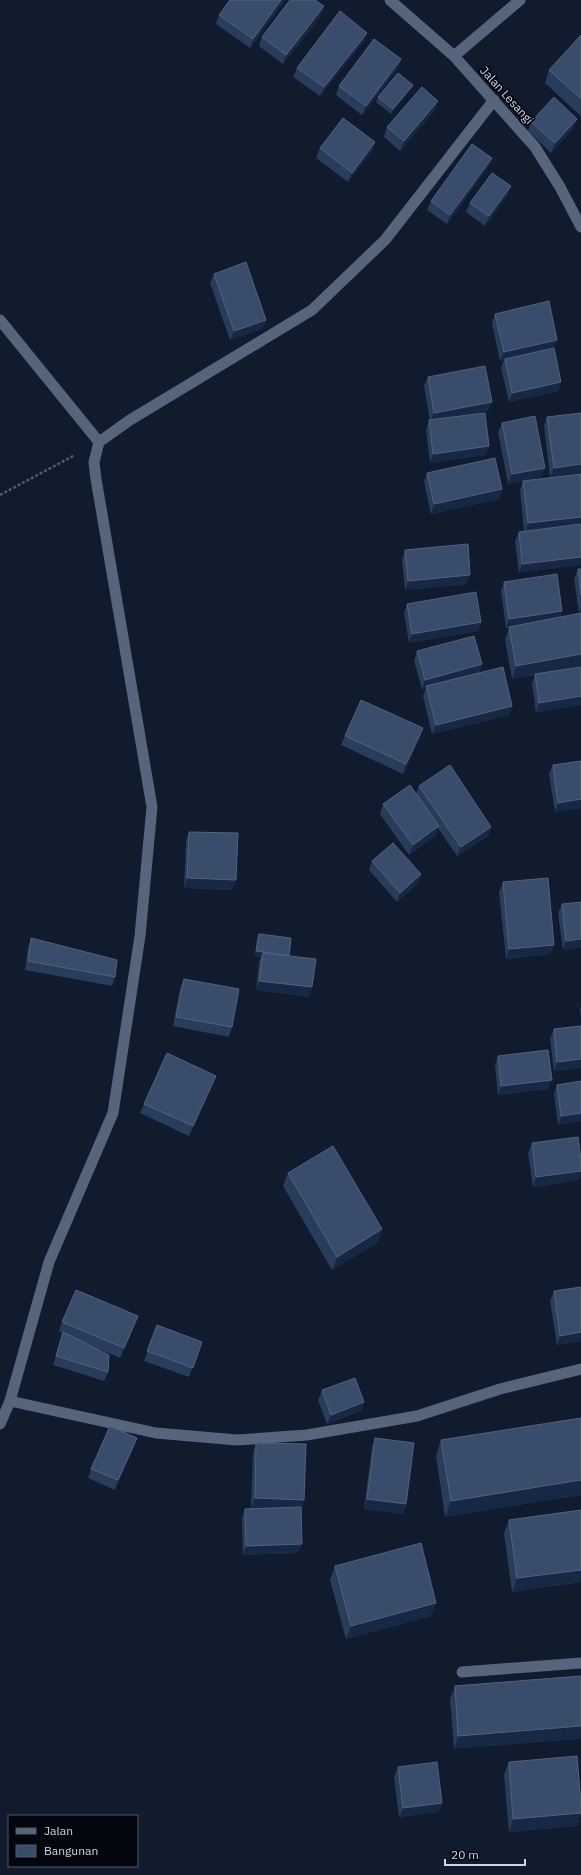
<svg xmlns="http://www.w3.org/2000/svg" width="581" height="1875" font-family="'IBM Plex Sans',sans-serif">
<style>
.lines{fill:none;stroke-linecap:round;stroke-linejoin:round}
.path{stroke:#505a6b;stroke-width:2.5;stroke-dasharray:3 2;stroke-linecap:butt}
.minor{stroke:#57657c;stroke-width:11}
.wall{fill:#283c5c}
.shaded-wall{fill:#172844}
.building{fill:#3a4c6b;stroke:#51627e}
.labels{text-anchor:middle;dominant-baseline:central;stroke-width:3.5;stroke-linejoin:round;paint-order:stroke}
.street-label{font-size:12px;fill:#ced6e3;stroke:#03060d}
</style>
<rect width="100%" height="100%" fill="#101b2e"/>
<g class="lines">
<polyline class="path" points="0,495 75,455"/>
<g class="minor">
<polyline points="390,0 454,56 535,147 560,187 581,227"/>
<polyline points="454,56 520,0"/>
<polyline points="0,320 99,442"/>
<polyline points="10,1401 156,1433 237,1440 307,1435 417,1416 500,1389 581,1369"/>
<polyline points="0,1424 10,1401 49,1262 113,1113 140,936 152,807 96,479 94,462 99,442 130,420 312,310 385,240 494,100"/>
<polyline points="462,1672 581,1663"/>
</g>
</g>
<g class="wall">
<polygon points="230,0 285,0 250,48 216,24 219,15"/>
<polygon points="321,16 283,64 259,46 262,37"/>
<polygon points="367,33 363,42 320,96 293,77 297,68"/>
<polygon points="581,35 581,116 545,83 549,70"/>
<polygon points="401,59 398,68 362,115 336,95 339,86"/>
<polygon points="413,85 411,89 391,114 376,102 378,97"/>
<polygon points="435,110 400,151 384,137 387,127"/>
<polygon points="531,122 574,128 551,153 528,131"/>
<polygon points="375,142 372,151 348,182 316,158 320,148"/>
<polygon points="492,158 488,167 447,224 427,210 431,201"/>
<polygon points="511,186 507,196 485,226 466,212 470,203"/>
<polygon points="214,274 266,320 262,329 230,340 210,283"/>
<polygon points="495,314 558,391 509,402 501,368 504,360 500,361 492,323"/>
<polygon points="428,377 488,411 461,416 486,455 430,463 426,430 429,420 430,420 424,386"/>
<polygon points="581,413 550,477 544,426 547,417"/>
<polygon points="502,423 545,468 541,477 508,484 498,432"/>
<polygon points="427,473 499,499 431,514 424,482"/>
<polygon points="581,474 519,573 515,541 519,532 524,531 520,490 523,481"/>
<polygon points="405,550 467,584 405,590 402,560"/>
<polygon points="578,569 581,569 581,613 579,613 574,579"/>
<polygon points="504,582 562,611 560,617 581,613 581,666 551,672 536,713 532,684 535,675 512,679 505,640 509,628 506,628 501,591"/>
<polygon points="407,604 481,622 478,631 409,643 404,613"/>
<polygon points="417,651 482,664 479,673 512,706 509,715 432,734 423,696 426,688 422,689 414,661"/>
<polygon points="345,736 420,738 403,774 341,745"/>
<polygon points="581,761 581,808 555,812 549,774 553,765"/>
<polygon points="419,786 491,827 488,836 457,856 438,828 436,835 409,855 380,814 383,804 416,794"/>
<polygon points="189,832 233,890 184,888 186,841"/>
<polygon points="372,861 421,874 417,884 397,902 369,870"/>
<polygon points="503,882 554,945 550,954 506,959 499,892"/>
<polygon points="581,902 563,950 558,913 562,904"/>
<polygon points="259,934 289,956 312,987 309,997 256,990 259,962 261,957 255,956 257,939"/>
<polygon points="31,938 115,977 112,986 25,970 28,948"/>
<polygon points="184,979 232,1027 229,1037 173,1026 180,988"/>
<polygon points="581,1006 581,1019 580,1009"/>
<polygon points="581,1026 581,1068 554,1071 550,1039 554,1029"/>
<polygon points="498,1056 548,1089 498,1095 495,1065"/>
<polygon points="581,1081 581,1121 558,1125 554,1094 557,1085"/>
<polygon points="212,1085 189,1136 140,1113 144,1104"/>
<polygon points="532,1143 579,1180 533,1187 528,1153"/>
<polygon points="288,1173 382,1229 378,1242 332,1270 283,1186"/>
<polygon points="581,1287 581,1341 557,1345 550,1301 554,1291"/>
<polygon points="138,1316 120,1358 80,1341 108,1372 104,1381 53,1365 63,1333 59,1331 62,1322"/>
<polygon points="157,1325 202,1342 189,1377 144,1361"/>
<polygon points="322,1390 364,1402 361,1411 327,1424 318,1400"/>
<polygon points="581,1418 581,1495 445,1517 436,1456 441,1440"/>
<polygon points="137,1438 115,1490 88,1478 91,1469"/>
<polygon points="375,1438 406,1504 403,1514 364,1509 372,1447"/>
<polygon points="256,1443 304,1500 301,1509 298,1553 243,1555 242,1518 245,1509 269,1508 251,1508 253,1452"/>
<polygon points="581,1510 581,1582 512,1592 504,1533 509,1520"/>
<polygon points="335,1566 431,1616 346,1639 330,1580"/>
<polygon points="581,1676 454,1749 450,1699 455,1686"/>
<polygon points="509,1762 581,1804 581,1814 577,1826 509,1832 504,1775"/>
<polygon points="398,1767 442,1803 439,1812 399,1817 394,1777"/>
</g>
<g class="shaded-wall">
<polygon points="281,0 285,0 250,48 253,39"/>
<polygon points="324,6 321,16 283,64 286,55"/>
<polygon points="367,33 363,42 320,96 324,87"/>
<polygon points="401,59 398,68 362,115 366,106"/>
<polygon points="413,85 411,89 391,114 393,109"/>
<polygon points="438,101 435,110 400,151 404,141"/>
<polygon points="577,119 574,128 551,153 555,143"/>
<polygon points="375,142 372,151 348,182 352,173"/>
<polygon points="492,158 488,167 447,224 450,215"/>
<polygon points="511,186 507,196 485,226 489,216"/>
<polygon points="266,320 262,329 230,340 234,331"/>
<polygon points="557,340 554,349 500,361 504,352"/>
<polygon points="561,382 558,391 509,402 512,393"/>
<polygon points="492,402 488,411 430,422 434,413"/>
<polygon points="489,446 486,455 430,463 433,454"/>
<polygon points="581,464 581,473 550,477 554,468"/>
<polygon points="545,468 541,477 508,484 512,474"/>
<polygon points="502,489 499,499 431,514 434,504"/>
<polygon points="581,517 581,526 525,533 528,523"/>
<polygon points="581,557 581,565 519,573 522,564"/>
<polygon points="470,575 467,584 405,590 408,581"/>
<polygon points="581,607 581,613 579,613"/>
<polygon points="562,611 559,621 506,628 509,619"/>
<polygon points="481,622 478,631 409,643 412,634"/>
<polygon points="581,654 581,666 512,679 516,666"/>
<polygon points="482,664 478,674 426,686 426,688 422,689 425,680"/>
<polygon points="581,696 581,705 536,713 539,703"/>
<polygon points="512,706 509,715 432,734 436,725"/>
<polygon points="423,728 420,738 403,774 406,764"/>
<polygon points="581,799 581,808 555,812 558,803"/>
<polygon points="439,826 436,835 409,855 413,845"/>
<polygon points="491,827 488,836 457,856 461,847"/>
<polygon points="421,874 417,884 397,902 400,893"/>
<polygon points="187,878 236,880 233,890 184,888"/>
<polygon points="581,939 581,948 563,950 566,941"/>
<polygon points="554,945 550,954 506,959 509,949"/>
<polygon points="256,951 289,956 263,953 261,957 255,956"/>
<polygon points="259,981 312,987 309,997 256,990"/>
<polygon points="581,1059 581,1068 554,1071 557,1062"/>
<polygon points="216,1076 212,1085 189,1136 193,1126"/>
<polygon points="552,1080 548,1089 498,1095 501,1086"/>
<polygon points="581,1113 581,1121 558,1125 561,1116"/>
<polygon points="581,1171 581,1175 579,1180 533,1187 536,1177"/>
<polygon points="382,1229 378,1242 332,1270 337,1257"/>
<polygon points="581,1332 581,1341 557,1345 560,1336"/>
<polygon points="364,1402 361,1411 327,1424 331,1415"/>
<polygon points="137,1438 134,1447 115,1490 118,1480"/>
<polygon points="581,1480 581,1495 445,1517 451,1501"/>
<polygon points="255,1498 304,1500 301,1509 251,1508"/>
<polygon points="367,1499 406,1504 403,1514 364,1509"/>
<polygon points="302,1544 298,1553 243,1555 246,1546"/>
<polygon points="581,1570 581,1582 512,1592 517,1578"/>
<polygon points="436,1603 431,1616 346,1639 351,1626"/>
<polygon points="581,1726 581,1739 454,1749 458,1736"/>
<polygon points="442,1803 439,1812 399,1817 403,1808"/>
<polygon points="581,1813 581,1814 577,1826 509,1832 513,1819"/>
</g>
<g class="building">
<polygon points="230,0 281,0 253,39 219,15"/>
<polygon points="290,0 315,0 324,6 286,55 262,37"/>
<polygon points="340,11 367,33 324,87 297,68"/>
<polygon points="581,35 581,99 549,70"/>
<polygon points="374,39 401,59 366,106 339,86"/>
<polygon points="398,73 413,85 393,109 378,97"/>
<polygon points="422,87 438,101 404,141 387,127"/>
<polygon points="554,97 577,119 555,143 531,122"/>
<polygon points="343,118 375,142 352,173 320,148"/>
<polygon points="472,144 492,158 450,215 431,201"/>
<polygon points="492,173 511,186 489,216 470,203"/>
<polygon points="246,262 266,320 234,331 214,274"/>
<polygon points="549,301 557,340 504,352 495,314"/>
<polygon points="554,348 561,382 512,393 505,359"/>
<polygon points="485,366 492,402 434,413 428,377"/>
<polygon points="485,413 489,446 433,454 429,420"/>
<polygon points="581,413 581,464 554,468 547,417"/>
<polygon points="535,416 545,468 512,474 502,423"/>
<polygon points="495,458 502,489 434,504 427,473"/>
<polygon points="581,474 581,517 528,523 523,481"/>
<polygon points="581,524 581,557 522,564 519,532"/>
<polygon points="468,544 470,575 408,581 405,550"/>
<polygon points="578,569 581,569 581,595"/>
<polygon points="557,574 562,611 509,619 504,582"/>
<polygon points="476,592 481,622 412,634 407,604"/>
<polygon points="581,613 581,654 516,666 509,627"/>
<polygon points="474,636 482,664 425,680 417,651"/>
<polygon points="503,667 512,706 436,725 426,686"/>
<polygon points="581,667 581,696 539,703 535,674"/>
<polygon points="361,700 423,728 406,764 345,736"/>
<polygon points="581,761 581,799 558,803 553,765"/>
<polygon points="450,765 491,827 461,847 419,786"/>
<polygon points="410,785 439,826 413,845 383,804"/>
<polygon points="189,832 238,833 236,880 187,878"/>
<polygon points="393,843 421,874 400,893 372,861"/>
<polygon points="548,878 554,945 509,949 503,882"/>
<polygon points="581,902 581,939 566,941 562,904"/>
<polygon points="259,934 291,938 289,956 256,951"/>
<polygon points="31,938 117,960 115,977 28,961"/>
<polygon points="263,953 316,959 312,987 259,981"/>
<polygon points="184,979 239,989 232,1027 176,1017"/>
<polygon points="581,1026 581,1059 557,1062 554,1029"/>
<polygon points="548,1050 552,1080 501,1086 498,1056"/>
<polygon points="167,1053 216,1076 193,1126 144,1104"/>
<polygon points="581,1081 581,1113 561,1116 557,1085"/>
<polygon points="578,1137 581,1160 581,1171 536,1177 532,1143"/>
<polygon points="333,1146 382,1229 337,1257 288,1173"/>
<polygon points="581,1287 581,1332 560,1336 554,1291"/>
<polygon points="76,1290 138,1316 124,1348 62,1322"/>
<polygon points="157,1325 202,1342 193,1368 147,1351"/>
<polygon points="63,1332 109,1355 108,1372 56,1356"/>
<polygon points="355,1378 364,1402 331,1415 322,1390"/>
<polygon points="581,1418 581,1480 451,1501 441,1440"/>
<polygon points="110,1426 137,1438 118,1480 91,1469"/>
<polygon points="375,1438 414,1443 406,1504 367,1499"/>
<polygon points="256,1443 306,1444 304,1500 255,1498"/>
<polygon points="301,1507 302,1544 246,1546 245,1509"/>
<polygon points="581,1510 581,1570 517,1578 509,1520"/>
<polygon points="421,1543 436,1603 351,1626 335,1566"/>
<polygon points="581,1676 581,1726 458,1736 455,1686"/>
<polygon points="577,1756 581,1804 581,1813 513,1819 509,1762"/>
<polygon points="437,1762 442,1803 403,1808 398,1767"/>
</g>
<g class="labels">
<g class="street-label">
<text transform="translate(507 95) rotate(48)">Jalan Lesangi</text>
</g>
</g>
<rect x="8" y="1815" width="130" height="52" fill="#03060d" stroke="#545963"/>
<rect x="16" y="1828" width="20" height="6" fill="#57657c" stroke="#545963"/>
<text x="44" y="1835" font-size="12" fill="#ced6e3">Jalan</text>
<rect x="16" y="1845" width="20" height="12" fill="#3a4c6b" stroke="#545963"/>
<text x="44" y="1855" font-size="12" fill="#ced6e3">Bangunan</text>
<path d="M445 1859v6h80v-6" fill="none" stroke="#ced6e3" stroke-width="2"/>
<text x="451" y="1859" font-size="12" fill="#ced6e3" stroke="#03060d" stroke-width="3" paint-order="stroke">20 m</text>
</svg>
